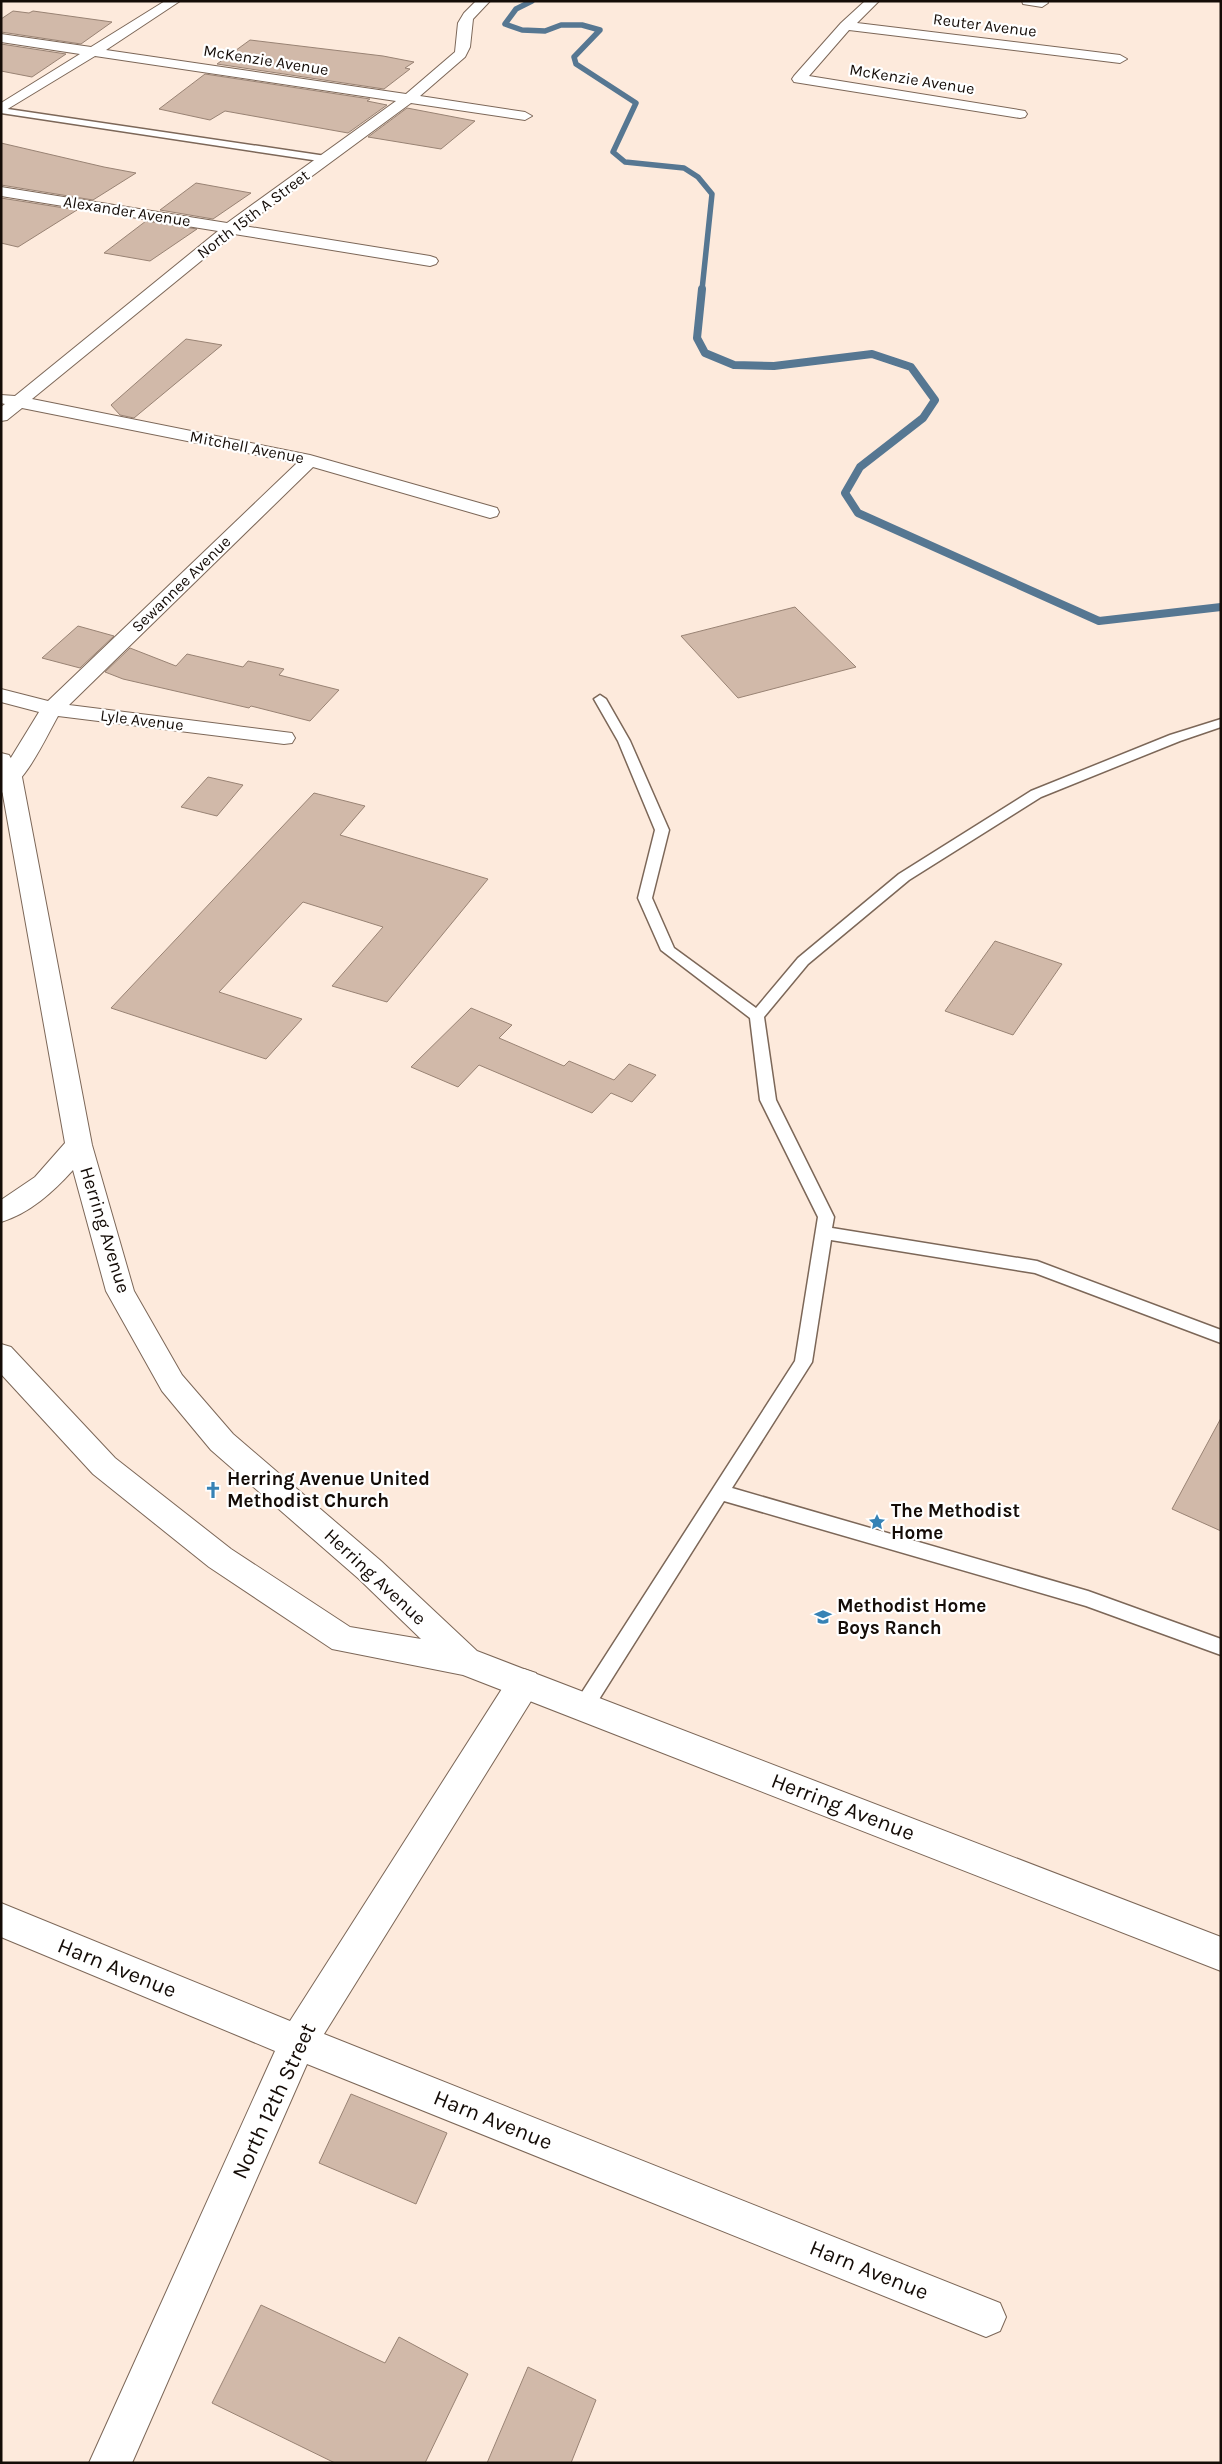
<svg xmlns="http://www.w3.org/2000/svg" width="1222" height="2464" font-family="Karla,sans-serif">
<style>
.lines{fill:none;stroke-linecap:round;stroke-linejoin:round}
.stream-far1{stroke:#567792;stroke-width:5.5}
.stream{stroke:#567792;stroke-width:8}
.building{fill:#d1b9a9;stroke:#998374}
.service-casing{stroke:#7c6758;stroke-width:3}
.minor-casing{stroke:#7c6758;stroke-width:2}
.secondary-casing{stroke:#7c6758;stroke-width:2}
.service{fill:#fff;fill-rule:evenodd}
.minor{fill:#fff;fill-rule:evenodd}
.secondary{fill:#fff;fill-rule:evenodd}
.labels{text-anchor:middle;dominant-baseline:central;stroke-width:4.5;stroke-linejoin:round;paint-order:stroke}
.far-street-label{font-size:16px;fill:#140c07;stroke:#fff}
.street-label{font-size:19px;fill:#140c07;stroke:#fff}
.poi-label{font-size:19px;font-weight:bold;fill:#140c07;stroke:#fff;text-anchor:start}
.near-street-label{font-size:22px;fill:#140c07;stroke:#fff}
</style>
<rect width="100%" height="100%" fill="#fdeadc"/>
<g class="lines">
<polyline class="stream-far1" points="532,1 516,9 505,24 522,30 545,31 561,25 582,25 600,30 574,57 576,64 636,103 613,152 625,162 684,168 698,177 712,194 702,290"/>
<polyline class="stream" points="702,289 697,338 705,353 734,365 774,366 872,354 911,367 935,400 923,418 860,467 845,493 858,513 1099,621 1221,607"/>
</g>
<g class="building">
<polygon points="13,11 29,13 33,11 112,22 81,44 1,32 1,19"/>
<polygon points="250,40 383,56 414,62 405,68 410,69 384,89 217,64"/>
<polygon points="1,44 66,54 32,77 1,71"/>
<polygon points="205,74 370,99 367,101 387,105 348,133 225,111 210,120 159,109"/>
<polygon points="407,108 475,121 441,149 368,137"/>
<polygon points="1,143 104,167 136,173 93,200 1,185"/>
<polygon points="196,183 251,193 213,219 160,210"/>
<polygon points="1,198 77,210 18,247 1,243"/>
<polygon points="146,221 197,229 150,261 104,253"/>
<polygon points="186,339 222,345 134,418 120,415 111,405"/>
<polygon points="795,607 856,667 738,698 681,636"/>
<polygon points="78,626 114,636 80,668 42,658"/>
<polygon points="130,648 176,666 187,654 243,667 248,661 284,669 279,675 339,690 310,721 251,706 249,708 123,679 105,672"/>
<polygon points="208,777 243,785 217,816 181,807"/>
<polygon points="314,793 365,806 340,835 488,879 387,1002 332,986 383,927 303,902 219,992 302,1019 266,1059 111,1008"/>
<polygon points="995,941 1062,964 1013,1035 945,1011"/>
<polygon points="471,1008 512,1025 499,1038 564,1066 569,1061 614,1080 629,1064 656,1075 632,1102 611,1093 592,1113 479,1065 458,1087 411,1067"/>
<polygon points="1221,1418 1221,1531 1172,1509"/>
<polygon points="351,2094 447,2133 416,2204 319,2163"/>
<polygon points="261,2305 385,2363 399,2337 468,2374 425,2463 335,2463 212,2403"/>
<polygon points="528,2367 596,2400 571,2463 487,2463"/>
</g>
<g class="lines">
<g class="service-casing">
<g id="service">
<polygon points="1,108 326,156 330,159 326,162 1,113"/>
<polygon points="600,695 606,699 630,741 669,830 652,898 674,948 756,1008 798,958 899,874 1031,791 1170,735 1221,719 1221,727 1180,741 1041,797 909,880 808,964 764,1017 776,1100 834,1217 832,1228 1037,1261 1221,1330 1221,1343 1035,1273 831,1240 812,1362 732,1488 1088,1591 1221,1639 1221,1655 1086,1606 724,1501 591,1712 584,1714 577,1712 574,1706 577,1700 795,1361 818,1217 760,1100 750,1018 661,950 638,898 655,830 618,741 594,699"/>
</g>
</g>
<g class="minor-casing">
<g id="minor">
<path d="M165 1H180L106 50 406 94 455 52 458 23 464 13 476 1H490L473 19 470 47 465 57 420 96 525 112 532 116 525 120 411 103 244 226 430 256 436 258 438 261 436 264 430 266 234 234 32 399 310 455 497 508 499 512 497 516 490 518 313 467 69 705 284 732 292 733 295 738 292 743 284 744 58 716C46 737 24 787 1 793V774L39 712 1 702V689L48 701 297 463 22 408 7 420 1 421V407L5 404 1 403V395L15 396 218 231 1 196V187L227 223 396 101 95 56 1 113V103L80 54 1 42V34L91 47Z"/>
<polygon points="865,1 879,1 857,23 1120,55 1127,59 1120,63 849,30 809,76 1025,111 1027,114 1025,117 1020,118 794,82 792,79 794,76 841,23"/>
<polygon points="1022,1 1047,1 1048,3 1042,7 1023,4"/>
<polygon points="524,1669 536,1673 540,1683 536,1693 324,2034 1000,2303 1006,2317 1000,2331 986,2337 307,2064 132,2463 89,2463 275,2051 1,1937 1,1903 290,2021 512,1673"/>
</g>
</g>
<g class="secondary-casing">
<path id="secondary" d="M1 753 9 755 22 777 92 1145 134 1291 182 1375 233 1434 381 1561 477 1651 1221 1937V1971L463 1675 332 1649 209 1567 93 1474 1 1374V1344L11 1347 115 1458 231 1549 350 1627 421 1639 359 1579 211 1450 162 1391 106 1291 73 1170C53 1192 30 1213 1 1222V1200L35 1177 65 1143 1 784Z"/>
</g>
<use href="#service" class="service"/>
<use href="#minor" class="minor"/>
<use href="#secondary" class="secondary"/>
</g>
<defs>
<g id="church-bare" transform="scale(1.35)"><path d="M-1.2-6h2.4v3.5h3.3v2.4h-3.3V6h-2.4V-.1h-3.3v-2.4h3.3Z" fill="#3682b5" stroke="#fff" stroke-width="2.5" paint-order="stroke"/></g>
<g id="sight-bare" transform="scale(1.35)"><path d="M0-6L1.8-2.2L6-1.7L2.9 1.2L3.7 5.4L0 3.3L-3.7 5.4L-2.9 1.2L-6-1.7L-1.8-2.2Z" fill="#3682b5" stroke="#fff" stroke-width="2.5" paint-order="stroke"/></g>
<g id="school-bare" transform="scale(1.35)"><path d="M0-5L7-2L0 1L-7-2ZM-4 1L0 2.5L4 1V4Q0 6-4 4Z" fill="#3682b5" stroke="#fff" stroke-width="2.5" paint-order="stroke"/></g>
</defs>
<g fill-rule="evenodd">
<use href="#church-bare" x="213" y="1490"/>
<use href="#sight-bare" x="877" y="1522"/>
<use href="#school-bare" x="823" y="1617"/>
</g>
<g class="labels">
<g class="far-street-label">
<text transform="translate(985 25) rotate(7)">Reuter Avenue</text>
<text transform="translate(266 60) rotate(9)">McKenzie Avenue</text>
<text transform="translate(912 79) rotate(9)">McKenzie Avenue</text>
<text transform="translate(127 211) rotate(9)">Alexander Avenue</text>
<text transform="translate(253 214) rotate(-37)">North 15th A Street</text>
<text transform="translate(247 447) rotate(11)">Mitchell Avenue</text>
<text transform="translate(181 584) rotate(-44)">Sewannee Avenue</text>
<text transform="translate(142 720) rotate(7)">Lyle Avenue</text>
</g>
<g class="street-label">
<text transform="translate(105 1230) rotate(73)">Herring Avenue</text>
<text transform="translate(375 1577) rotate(43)">Herring Avenue</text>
</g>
<g class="poi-label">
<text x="227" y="1479">Herring Avenue United<tspan x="227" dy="22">Methodist Church</tspan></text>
<text x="891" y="1511">The Methodist<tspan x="891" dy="22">Home</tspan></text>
<text x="837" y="1606">Methodist Home<tspan x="837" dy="22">Boys Ranch</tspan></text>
</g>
<g class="near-street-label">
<text transform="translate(843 1807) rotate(21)">Herring Avenue</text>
<text transform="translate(117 1968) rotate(22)">Harn Avenue</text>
<text transform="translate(274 2101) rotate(-65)">North 12th Street</text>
<text transform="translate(493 2120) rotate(22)">Harn Avenue</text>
<text transform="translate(869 2270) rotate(22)">Harn Avenue</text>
</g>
</g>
<rect width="1222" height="2464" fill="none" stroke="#140c07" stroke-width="5"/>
</svg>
